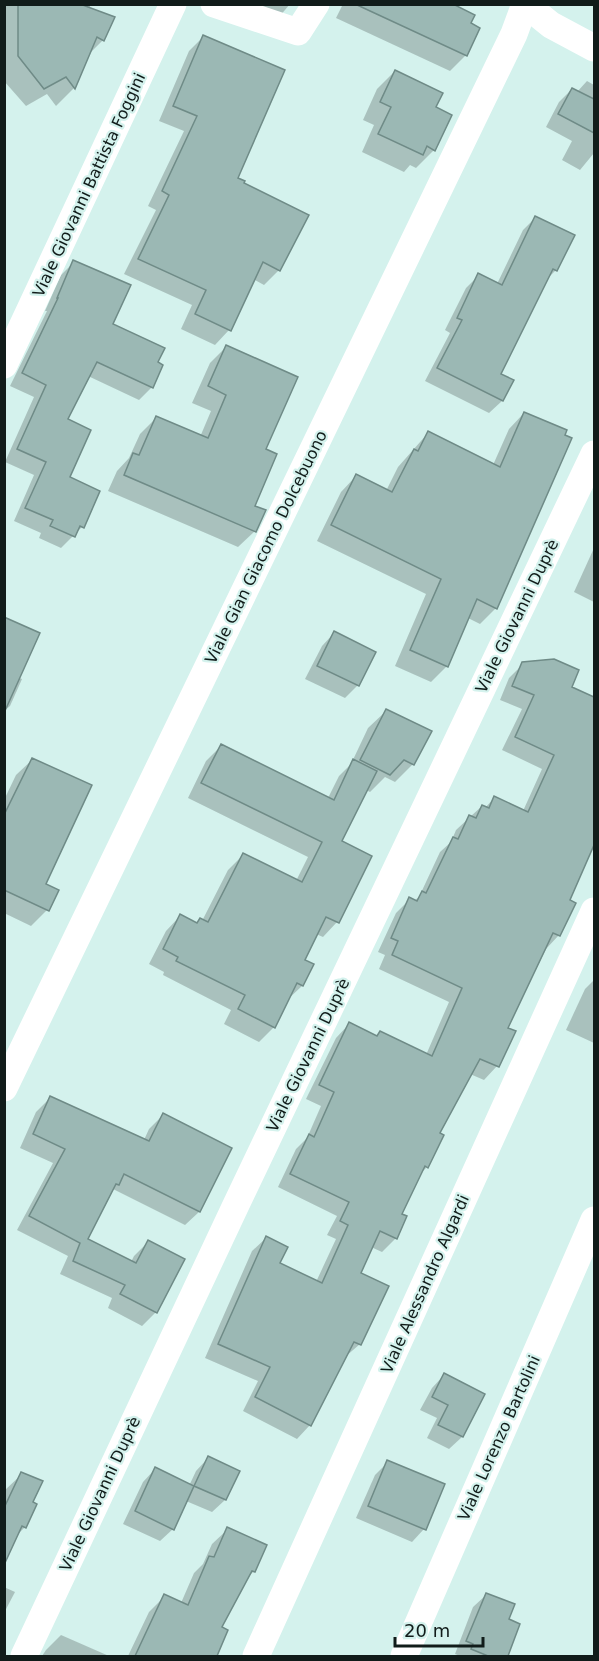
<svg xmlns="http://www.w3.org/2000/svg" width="599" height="1661" font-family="'DejaVu Sans',sans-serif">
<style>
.shadow{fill:#0003}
.building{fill:#9bb8b4;stroke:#6f8b87;stroke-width:1.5}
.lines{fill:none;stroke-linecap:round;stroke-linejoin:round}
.minor{stroke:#fff;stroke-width:27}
.labels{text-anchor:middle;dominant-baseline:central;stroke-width:4.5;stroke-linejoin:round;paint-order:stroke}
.street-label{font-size:16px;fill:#111c1a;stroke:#d4f2ed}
</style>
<rect width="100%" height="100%" fill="#d4f2ed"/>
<g class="shadow">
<polygon points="4,4 91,4 89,9 103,40 88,55 74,88 56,106 47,94 26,106 4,81"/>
<polygon points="241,4 290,4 274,23"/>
<polygon points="343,4 450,4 469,24 466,55 450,71 336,18"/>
<polygon points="204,36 236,178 279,270 264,285 253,279 229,330 215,345 181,329 192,305 124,274 156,210 148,206 184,131 159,121 189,51"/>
<polygon points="395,71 434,108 434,150 416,168 410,165 404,172 362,152 374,125 363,120 377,89"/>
<polygon points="587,81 594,85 594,153 580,170 562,160 572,141 546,127 559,102 572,89 577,92"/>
<polygon points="536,217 573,235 556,270 546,280 499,374 512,380 502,401 489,413 425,381 450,333 445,330 466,288 479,275 497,284 523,230"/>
<polygon points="74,262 111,325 156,363 152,387 139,400 88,376 66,420 68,478 82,527 61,548 39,538 41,533 14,521 34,475 5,462 34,397 10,386 47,311 45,311 61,275"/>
<polygon points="226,347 264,450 253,506 255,531 238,547 108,491 117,471 129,458 140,434 156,418 200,437 211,411 192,403 210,363"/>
<polygon points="524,413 496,608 480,624 468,618 447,666 431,682 395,666 426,594 317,541 341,492 356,476 386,491 398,467 428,433 493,465 509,429"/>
<polygon points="594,548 594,602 574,592"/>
<polygon points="334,633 358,685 345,698 305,679 322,646"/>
<polygon points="523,664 594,699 594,841 568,901 559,935 546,949 506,1029 497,1066 484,1080 470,1074 438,1134 442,1136 427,1167 418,1176 400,1214 405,1217 395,1239 382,1252 371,1247 359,1273 360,1344 345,1357 310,1425 297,1439 243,1411 258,1381 205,1358 252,1251 266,1238 278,1264 316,1282 336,1239 327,1235 337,1216 278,1187 296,1149 307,1138 321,1106 306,1099 336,1038 349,1024 376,1037 380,1033 426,1055 449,1002 379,969 385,955 378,952 396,913 410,899 414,901 419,897 440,852 451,842 456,830 470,817 482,806 485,808 494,798 523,811 542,769 502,750 522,709 500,700 509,678"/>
<polygon points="19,678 22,679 10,706 4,711"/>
<polygon points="386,711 413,764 395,782 385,777 370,792 366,790 340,841 370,856 337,922 323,937 316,934 303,960 312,965 302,986 286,1001 274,1027 259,1042 224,1024 231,1010 163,975 164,972 149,964 166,931 180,916 196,924 200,920 202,921 228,870 243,855 296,881 308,857 188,798 206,761 221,746 328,798 339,776 351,764 368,728"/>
<polygon points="33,759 47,910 31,926 4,913 4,800 16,775"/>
<polygon points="594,980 594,1043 566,1030 585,989"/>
<polygon points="50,1098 144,1140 149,1129 163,1115 230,1148 199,1212 185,1225 113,1189 86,1240 131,1262 134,1256 148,1242 156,1312 142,1326 108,1308 112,1298 60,1274 68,1256 17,1230 53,1163 20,1148 36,1112"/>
<polygon points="444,1375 483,1395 462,1437 449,1449 427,1438 437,1418 420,1410 432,1388"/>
<polygon points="208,1458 238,1472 225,1500 212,1512 186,1501 173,1529 160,1541 123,1524 143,1482 155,1469 189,1486 196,1471"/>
<polygon points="388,1462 424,1529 412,1542 356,1518 375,1475"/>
<polygon points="22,1474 25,1527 16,1536 4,1561 4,1491"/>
<polygon points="228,1529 254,1571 246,1579 220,1628 226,1631 216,1656 128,1656 149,1612 165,1596 181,1603 194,1573 203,1564 212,1544"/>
<polygon points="4,1587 15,1592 4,1613"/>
<polygon points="486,1595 507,1620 518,1625 506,1656 460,1656 455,1654 473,1607"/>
<polygon points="61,1635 109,1656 42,1656 46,1650"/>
</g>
<g class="building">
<polygon points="18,4 80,4 115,17 104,41 97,37 75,89 66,77 44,89 18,56"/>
<polygon points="355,4 453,4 475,15 471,23 480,28 467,56"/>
<polygon points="203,35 285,70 238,178 245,181 244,183 309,215 280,271 263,262 231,331 195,314 206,290 138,259 169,195 162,191 197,116 173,106"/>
<polygon points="395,70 443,93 436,107 452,115 435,151 427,146 423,155 378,134 391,107 380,102"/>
<polygon points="572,88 594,99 594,133 558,114"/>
<polygon points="535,216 575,235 557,271 553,269 501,374 514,380 503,401 437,368 462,320 457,318 478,273 502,285"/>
<polygon points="73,260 131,285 113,324 165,348 158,362 163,365 153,388 97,362 68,419 91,430 70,477 100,491 84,528 80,526 75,537 50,526 53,520 25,508 46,462 17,449 46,385 22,373 58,298 57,298"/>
<polygon points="226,345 298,377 266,449 277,454 255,506 266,510 256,532 124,475 133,453 139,455 156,416 208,438 226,395 208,386"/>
<polygon points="524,412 567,430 565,435 572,438 497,609 477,599 448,667 410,650 441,579 331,525 356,474 392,492 414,449 418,451 428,431 500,467"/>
<polygon points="4,617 40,633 4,713"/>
<polygon points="334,631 376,652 359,686 317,666"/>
<polygon points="554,659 579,670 572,687 594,697 594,845 570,900 576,903 560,936 553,933 508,1028 516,1031 499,1067 480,1059 440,1133 444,1135 428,1168 425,1166 402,1214 407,1216 397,1239 380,1231 361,1273 389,1286 361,1345 354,1342 311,1426 255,1397 270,1367 218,1344 266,1236 288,1247 280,1263 322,1283 348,1225 340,1221 349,1202 290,1174 309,1134 314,1137 334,1092 319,1085 349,1022 377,1036 380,1031 432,1056 462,988 392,955 398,941 391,938 409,897 417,901 422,891 426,893 453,837 458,839 469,815 476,818 482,805 489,808 494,796 528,812 554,755 515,737 534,695 512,686 522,662"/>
<polygon points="386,709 432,731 414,765 404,760 390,775 360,760"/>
<polygon points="221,744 334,800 353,759 377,771 342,841 372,856 339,923 326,917 305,960 314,964 303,986 297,983 275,1028 238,1009 245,995 176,961 178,957 163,949 180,914 197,923 200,918 208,922 243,853 302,882 322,842 201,783"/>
<polygon points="32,758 92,785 46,884 59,890 49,911 4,890 4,815"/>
<polygon points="50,1096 149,1141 163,1113 232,1148 200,1212 124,1174 119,1185 116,1184 88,1239 136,1263 148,1240 185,1259 157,1313 120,1294 125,1285 73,1261 80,1243 29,1216 65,1149 33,1134"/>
<polygon points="444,1373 485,1394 463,1437 438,1425 448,1405 432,1397"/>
<polygon points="208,1456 240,1471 226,1500 194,1486"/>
<polygon points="387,1460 445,1484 426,1530 368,1506"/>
<polygon points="155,1467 194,1486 174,1530 135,1511"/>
<polygon points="21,1472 43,1481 33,1502 37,1504 26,1528 22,1526 4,1565 4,1508"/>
<polygon points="227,1527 267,1545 255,1572 252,1571 222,1627 228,1630 217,1656 135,1656 164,1594 188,1605 209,1556 214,1557"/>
<polygon points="486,1593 515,1604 509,1619 520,1624 508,1656 488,1656 471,1649 473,1644 466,1641"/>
</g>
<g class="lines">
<g class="minor">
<polyline points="214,4 298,32 316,4"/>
<polyline points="525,4 551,25 594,48"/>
<polyline points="4,365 173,4"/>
<polyline points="4,1088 514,34 525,4"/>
<polyline points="24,1656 235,1207 594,454"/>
<polyline points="256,1656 594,911"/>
<polyline points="404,1656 594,1220"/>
</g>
</g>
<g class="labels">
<g class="street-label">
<text transform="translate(89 185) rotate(-65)">Viale Giovanni Battista Foggini</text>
<text transform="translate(266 547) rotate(-64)">Viale Gian Giacomo Dolcebuono</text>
<text transform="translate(517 616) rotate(-64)">Viale Giovanni Duprè</text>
<text transform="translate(308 1055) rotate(-64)">Viale Giovanni Duprè</text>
<text transform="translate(425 1284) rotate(-66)">Viale Alessandro Algardi</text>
<text transform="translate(499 1438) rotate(-66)">Viale Lorenzo Bartolini</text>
<text transform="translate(100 1494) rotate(-65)">Viale Giovanni Duprè</text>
</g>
</g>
<rect width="599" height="1661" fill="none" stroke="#111c1a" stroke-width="12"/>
<path d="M395 1637v9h88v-9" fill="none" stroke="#111c1a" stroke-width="3"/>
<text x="404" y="1637" font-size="18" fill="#111c1a" stroke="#d4f2ed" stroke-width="4.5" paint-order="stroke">20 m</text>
</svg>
